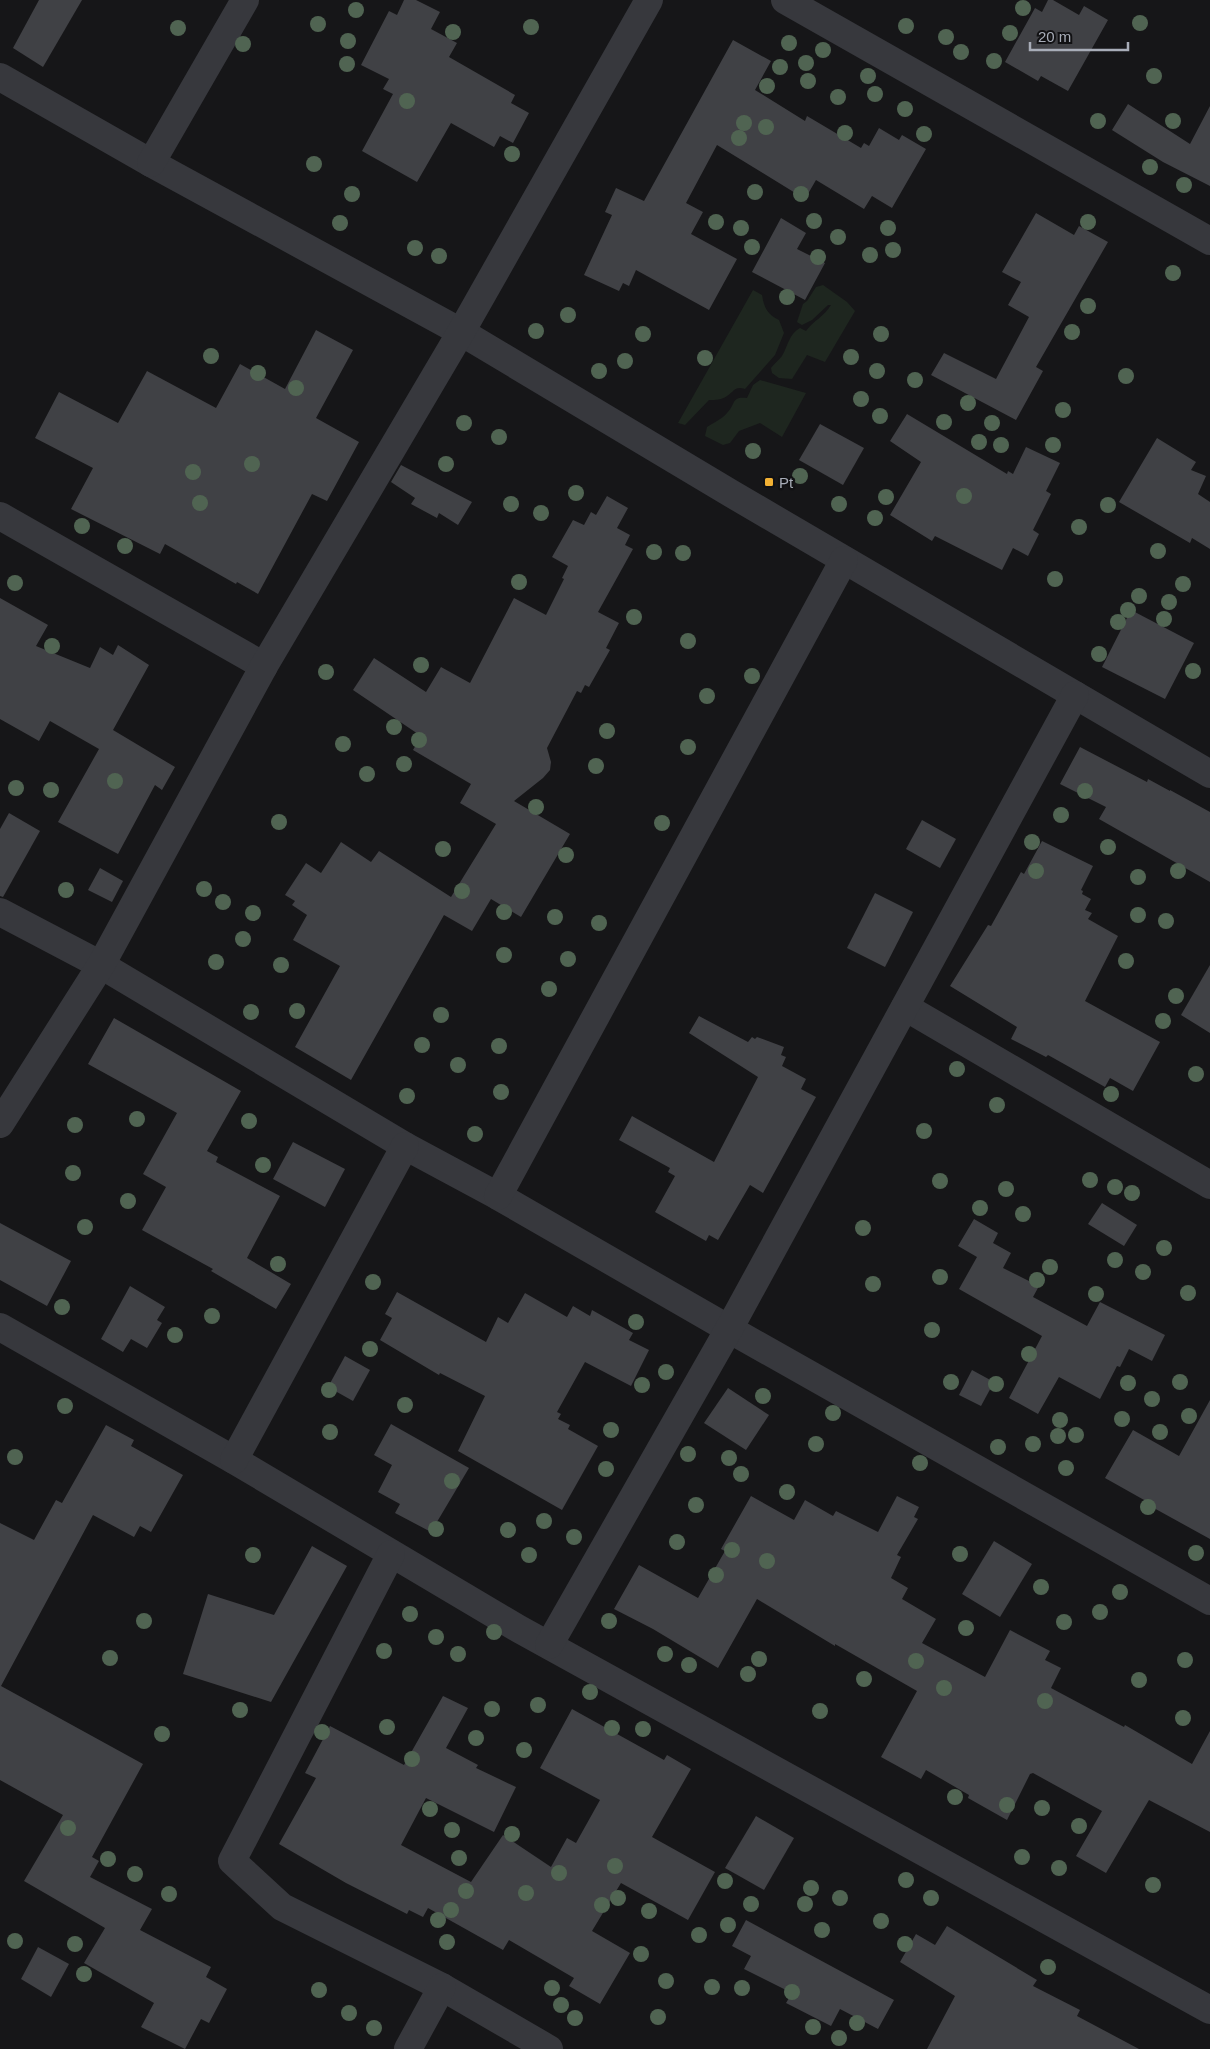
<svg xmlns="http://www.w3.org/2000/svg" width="1210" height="2049" font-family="Helvetica,sans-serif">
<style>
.green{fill:#1e261f}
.building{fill:#404145}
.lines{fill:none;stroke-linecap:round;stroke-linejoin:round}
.minor{stroke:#37383d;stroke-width:28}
.tree{fill:#506452}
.poi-dot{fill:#f2b134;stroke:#111113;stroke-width:2}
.labels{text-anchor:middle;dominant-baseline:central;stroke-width:4.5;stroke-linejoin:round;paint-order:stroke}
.poi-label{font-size:15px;fill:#a8adb8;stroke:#111113;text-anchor:start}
</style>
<rect width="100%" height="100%" fill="#161618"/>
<g class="green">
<path d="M823 285 847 302 855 311 825 362 807 355 792 379 779 378 772 373 771 368C774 364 779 360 782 356 788 346 789 334 800 328L806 331C814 320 824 317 831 305H828L812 320 802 325 797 322 803 304 807 301 816 287Z"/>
<path d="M753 290 762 295C764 308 768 315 779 320L784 333 775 355 745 389C734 386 735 391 727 396 722 400 715 400 709 400L685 425 678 423Z"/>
<path d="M760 380 806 393 782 437 760 423 739 431 730 443 723 445 705 436 707 427C713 423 722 419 727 413 736 404 731 396 747 398L753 385Z"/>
</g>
<g class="building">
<polygon points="39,0 82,0 43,67 13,48"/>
<polygon points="404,0 416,0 440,12 431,29 457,43 449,57 515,95 511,103 529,113 513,143 500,136 494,147 451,123 417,182 362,151 393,94 383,89 389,79 361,65 389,11 397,15"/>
<polygon points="1048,0 1053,0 1079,15 1084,6 1108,20 1068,91 1041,76 1038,81 1005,62 1035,8 1042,12"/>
<polygon points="733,40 771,61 755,90 805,121 807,116 861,148 864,143 869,146 879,128 899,140 902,135 926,149 892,208 872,196 864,209 816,180 805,199 717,145 686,203 703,212 691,234 737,259 709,310 636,270 629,286 623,283 619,291 584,275 612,215 605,212 616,188 644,201"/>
<polygon points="1128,104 1190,144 1210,106 1210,186 1163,162 1112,130"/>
<polygon points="1036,213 1074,235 1079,226 1108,242 1036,367 1043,371 1016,420 931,375 944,353 996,379 1029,317 1008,305 1021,282 1002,272"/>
<polygon points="781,218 806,233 797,249 825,263 805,300 752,272"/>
<polygon points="316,330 353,350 316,418 359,442 327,501 312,494 258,594 237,582 236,584 165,544 160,554 71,509 93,468 35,438 59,392 118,423 147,371 216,408 240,364 285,389"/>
<polygon points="907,414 1007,474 1008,471 1013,474 1026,447 1060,463 1046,491 1051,494 1033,530 1039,534 1028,556 1013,548 1002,570 935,536 932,541 890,515 921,462 890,441"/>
<polygon points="820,424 864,448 843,485 799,460"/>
<polygon points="1157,438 1196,462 1191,470 1206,476 1198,494 1210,502 1210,549 1192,538 1190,543 1119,502"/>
<polygon points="401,465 472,502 458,525 439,513 437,518 411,504 415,498 391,482"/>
<polygon points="607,496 628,508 617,528 630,535 625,545 633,549 598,612 619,623 606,648 610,650 589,687 585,685 581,693 577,691 547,748 551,762 550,770 543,778 514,801 570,834 521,917 491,899 472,931 444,915 351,1080 295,1047 340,966 293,940 307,915 292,905 295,901 285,895 306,863 321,873 341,842 371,862 379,851 451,897 496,824 460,803 471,784 413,750 421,736 353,690 374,658 426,692 441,667 470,683 514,598 546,615 564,579 562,578 568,566 552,557 573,520 584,525 591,512 596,515"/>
<polygon points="0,598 48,625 36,646 90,668 100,647 113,655 118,645 149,665 113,730 175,767 162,790 155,785 118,854 58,822 99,749 50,721 39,741 0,719"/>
<polygon points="1131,610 1194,643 1165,699 1102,667"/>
<polygon points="1080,747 1147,782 1148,779 1170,791 1170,790 1210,812 1210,882 1099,819 1106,807 1060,784"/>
<polygon points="9,813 40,831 3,897 0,896 0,829"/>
<polygon points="922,820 956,839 940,868 906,849"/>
<polygon points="1042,841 1093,866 1081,890 1083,891 1082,894 1091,899 1085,910 1092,913 1088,919 1118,936 1085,1001 1160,1042 1133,1091 1110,1078 1105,1087 1048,1055 1046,1057 1011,1039 1017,1027 950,986 988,925 991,926 1021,872 1024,874"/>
<polygon points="100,868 123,881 112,902 88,890"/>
<polygon points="875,893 913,912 885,967 847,948"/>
<polygon points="1210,965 1210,1033 1181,1015"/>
<polygon points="699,1016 748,1042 752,1037 755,1039 757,1037 784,1047 781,1055 786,1057 782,1066 806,1079 801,1089 816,1097 763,1193 750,1185 718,1240 709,1235 706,1241 655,1212 675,1176 668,1172 670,1168 619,1140 632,1116 714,1162 758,1077 689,1033"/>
<polygon points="114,1018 241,1091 207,1151 218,1157 216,1162 280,1196 247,1258 291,1284 276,1309 211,1271 213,1269 142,1230 166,1187 143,1174 177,1113 88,1064"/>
<polygon points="293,1142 345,1169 325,1207 273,1179"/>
<polygon points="1102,1203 1137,1225 1124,1246 1088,1224"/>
<polygon points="974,1219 998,1233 993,1243 1011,1253 1003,1268 1039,1286 1033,1297 1087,1326 1100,1302 1165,1335 1152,1361 1129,1349 1120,1367 1117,1366 1100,1399 1059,1377 1038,1414 1009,1398 1042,1336 959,1289 977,1257 958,1246"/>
<polygon points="0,1223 71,1261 47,1306 0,1280"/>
<polygon points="130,1286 165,1307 157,1320 162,1323 147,1348 131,1339 123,1352 101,1339"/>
<polygon points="397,1292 486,1342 498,1317 508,1323 525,1293 567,1317 573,1306 590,1316 592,1310 633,1333 629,1340 649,1350 631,1386 585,1362 557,1412 561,1414 558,1419 570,1425 568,1429 598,1446 562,1510 458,1451 485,1396 440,1373 439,1375 380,1340 392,1318 385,1314"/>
<polygon points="345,1356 370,1370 353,1401 328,1387"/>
<polygon points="972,1370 994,1382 981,1406 959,1395"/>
<polygon points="728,1388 769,1415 746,1450 704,1423"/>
<polygon points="1210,1400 1210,1539 1152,1507 1153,1505 1105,1478 1133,1430 1179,1456"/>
<polygon points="391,1424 469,1468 431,1532 395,1513 400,1504 378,1492 392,1465 374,1455"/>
<polygon points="106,1425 134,1440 131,1446 183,1475 151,1532 140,1526 134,1537 93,1515 1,1686 143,1764 92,1857 99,1861 90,1877 152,1909 140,1930 211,1967 206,1977 227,1989 209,2023 201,2019 185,2049 141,2027 154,2003 84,1963 105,1928 24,1881 63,1815 0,1780 0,1523 34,1540 56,1500 62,1503"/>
<polygon points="751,1496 794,1520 805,1500 833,1516 836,1511 878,1532 897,1496 919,1507 914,1517 918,1519 897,1555 901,1557 891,1578 908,1588 902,1599 936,1619 922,1643 985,1677 1010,1630 1050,1651 1045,1660 1061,1668 1051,1688 1124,1727 1125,1725 1192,1764 1210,1731 1210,1832 1149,1800 1106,1873 1076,1856 1102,1811 1033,1773 1030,1774 1007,1820 968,1798 969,1795 926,1770 921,1779 881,1757 917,1691 835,1644 835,1646 757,1599 718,1668 653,1629 614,1609 639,1565 698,1598 725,1551 721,1549"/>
<polygon points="994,1541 1032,1564 1000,1617 962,1594"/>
<polygon points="312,1546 347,1566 271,1702 183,1674 208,1594 274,1615"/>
<polygon points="443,1696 468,1708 446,1748 478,1765 476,1768 516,1787 494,1832 426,1798 401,1845 471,1882 503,1835 551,1867 567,1838 576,1843 600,1800 540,1768 572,1709 664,1760 667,1755 691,1769 652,1837 715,1872 688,1920 621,1883 592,1931 630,1953 600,2004 569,1986 574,1978 509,1940 503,1950 428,1908 423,1917 409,1910 407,1914 346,1883 279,1844 316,1778 305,1773 330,1726 404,1765"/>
<polygon points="756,1816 794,1838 764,1890 725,1868"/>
<polygon points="746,1920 894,2000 878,2029 840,2009 831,2026 786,2003 792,1993 744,1969 751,1956 732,1946"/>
<polygon points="947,1926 1037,1980 1033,1986 1080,2010 1077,2016 1139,2049 927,2049 955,1996 900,1962 916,1934 935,1945"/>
<polygon points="38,1947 69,1964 51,1997 21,1979"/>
</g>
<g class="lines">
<g class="minor">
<polyline points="785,0 1210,241"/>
<polyline points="0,77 151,163 461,332 732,494 1210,774"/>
<polyline points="151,163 245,0"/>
<polyline points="0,516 264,666"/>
<polyline points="0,912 101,965 405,1146 498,1196 729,1329 1210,1601"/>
<polyline points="905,1007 1210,1185"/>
<polyline points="0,1124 101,965 264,666 461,332 649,0"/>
<polyline points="498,1196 844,560"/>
<polyline points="0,1327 234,1460 519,1629 1210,2010"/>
<polyline points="234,1460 405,1146"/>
<polyline points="391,1554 232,1861 282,1907 442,1987 549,2049"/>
<polyline points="549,1645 729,1329 1075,695"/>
<polyline points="408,2049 442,1987"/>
</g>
</g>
<g class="tree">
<circle cx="1023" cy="8" r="8"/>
<circle cx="356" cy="10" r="8"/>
<circle cx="1140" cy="23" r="8"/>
<circle cx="318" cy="24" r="8"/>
<circle cx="906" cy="26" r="8"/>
<circle cx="531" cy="27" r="8"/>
<circle cx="178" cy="28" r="8"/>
<circle cx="453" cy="32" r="8"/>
<circle cx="1010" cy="33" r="8"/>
<circle cx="946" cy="37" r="8"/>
<circle cx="348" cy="41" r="8"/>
<circle cx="789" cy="43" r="8"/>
<circle cx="243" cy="44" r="8"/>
<circle cx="823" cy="50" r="8"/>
<circle cx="961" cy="52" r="8"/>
<circle cx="994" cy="61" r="8"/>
<circle cx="806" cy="63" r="8"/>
<circle cx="347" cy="64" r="8"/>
<circle cx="780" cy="67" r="8"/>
<circle cx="868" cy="76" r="8"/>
<circle cx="1154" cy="76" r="8"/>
<circle cx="808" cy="81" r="8"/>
<circle cx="767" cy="86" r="8"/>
<circle cx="875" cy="94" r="8"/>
<circle cx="838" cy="97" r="8"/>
<circle cx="407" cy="101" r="8"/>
<circle cx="905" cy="109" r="8"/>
<circle cx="1098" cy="121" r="8"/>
<circle cx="1173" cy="121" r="8"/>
<circle cx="744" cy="123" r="8"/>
<circle cx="766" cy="127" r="8"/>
<circle cx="845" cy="133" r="8"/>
<circle cx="924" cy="134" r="8"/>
<circle cx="739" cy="138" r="8"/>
<circle cx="512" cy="154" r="8"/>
<circle cx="314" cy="164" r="8"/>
<circle cx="1150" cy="167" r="8"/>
<circle cx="1184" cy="185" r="8"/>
<circle cx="755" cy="192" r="8"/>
<circle cx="352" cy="194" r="8"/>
<circle cx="801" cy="194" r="8"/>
<circle cx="814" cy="221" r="8"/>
<circle cx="716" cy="222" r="8"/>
<circle cx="1088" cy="222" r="8"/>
<circle cx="340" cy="223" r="8"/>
<circle cx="741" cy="228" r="8"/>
<circle cx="888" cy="228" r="8"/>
<circle cx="838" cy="237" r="8"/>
<circle cx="752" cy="247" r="8"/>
<circle cx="415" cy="248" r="8"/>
<circle cx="893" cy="250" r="8"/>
<circle cx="870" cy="255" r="8"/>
<circle cx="439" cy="256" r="8"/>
<circle cx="818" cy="257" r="8"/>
<circle cx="1173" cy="273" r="8"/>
<circle cx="787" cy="297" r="8"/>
<circle cx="1088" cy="306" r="8"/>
<circle cx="568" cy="315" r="8"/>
<circle cx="536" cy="331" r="8"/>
<circle cx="1072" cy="332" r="8"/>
<circle cx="643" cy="334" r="8"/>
<circle cx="881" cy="334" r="8"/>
<circle cx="211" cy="356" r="8"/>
<circle cx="851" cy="357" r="8"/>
<circle cx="705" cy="358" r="8"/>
<circle cx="625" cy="361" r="8"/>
<circle cx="599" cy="371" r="8"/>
<circle cx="877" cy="371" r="8"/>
<circle cx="258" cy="373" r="8"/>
<circle cx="1126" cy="376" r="8"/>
<circle cx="915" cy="380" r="8"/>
<circle cx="296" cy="388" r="8"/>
<circle cx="861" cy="399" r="8"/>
<circle cx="968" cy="403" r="8"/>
<circle cx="1063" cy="410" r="8"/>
<circle cx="880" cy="416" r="8"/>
<circle cx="944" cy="422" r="8"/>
<circle cx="464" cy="423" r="8"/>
<circle cx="992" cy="423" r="8"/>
<circle cx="499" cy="437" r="8"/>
<circle cx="979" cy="442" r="8"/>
<circle cx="1001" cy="445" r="8"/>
<circle cx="1053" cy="445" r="8"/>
<circle cx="753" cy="451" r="8"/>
<circle cx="252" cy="464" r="8"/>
<circle cx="446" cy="464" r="8"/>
<circle cx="193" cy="472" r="8"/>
<circle cx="800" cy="476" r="8"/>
<circle cx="576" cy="493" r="8"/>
<circle cx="964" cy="496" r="8"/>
<circle cx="886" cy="497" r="8"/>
<circle cx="200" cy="503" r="8"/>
<circle cx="511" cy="504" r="8"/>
<circle cx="839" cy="504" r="8"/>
<circle cx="1108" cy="505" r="8"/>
<circle cx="541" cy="513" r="8"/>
<circle cx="875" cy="518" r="8"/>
<circle cx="82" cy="526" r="8"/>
<circle cx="1079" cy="527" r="8"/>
<circle cx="125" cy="546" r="8"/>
<circle cx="1158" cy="551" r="8"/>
<circle cx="654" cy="552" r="8"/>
<circle cx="683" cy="553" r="8"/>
<circle cx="1055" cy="579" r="8"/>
<circle cx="519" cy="582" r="8"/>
<circle cx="15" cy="583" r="8"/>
<circle cx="1183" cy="584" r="8"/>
<circle cx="1139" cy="596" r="8"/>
<circle cx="1169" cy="602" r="8"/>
<circle cx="1128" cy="610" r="8"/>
<circle cx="634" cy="617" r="8"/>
<circle cx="1164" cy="619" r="8"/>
<circle cx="1118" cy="622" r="8"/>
<circle cx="688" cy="641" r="8"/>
<circle cx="52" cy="646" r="8"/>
<circle cx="1099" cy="654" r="8"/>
<circle cx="421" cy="665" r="8"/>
<circle cx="1193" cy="671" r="8"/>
<circle cx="326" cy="672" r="8"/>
<circle cx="752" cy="676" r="8"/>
<circle cx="707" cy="696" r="8"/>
<circle cx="394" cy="727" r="8"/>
<circle cx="607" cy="731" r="8"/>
<circle cx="419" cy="740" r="8"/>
<circle cx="343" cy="744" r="8"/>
<circle cx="688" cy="747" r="8"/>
<circle cx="404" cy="764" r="8"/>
<circle cx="596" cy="766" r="8"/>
<circle cx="367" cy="774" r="8"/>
<circle cx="115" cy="781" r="8"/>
<circle cx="16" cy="788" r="8"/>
<circle cx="51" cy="790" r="8"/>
<circle cx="1085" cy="791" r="8"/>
<circle cx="536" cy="807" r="8"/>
<circle cx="1061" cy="815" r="8"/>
<circle cx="279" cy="822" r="8"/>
<circle cx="662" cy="823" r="8"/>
<circle cx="1032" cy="842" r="8"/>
<circle cx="1108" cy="847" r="8"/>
<circle cx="443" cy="849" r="8"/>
<circle cx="566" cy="855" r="8"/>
<circle cx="1036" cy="871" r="8"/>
<circle cx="1178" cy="871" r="8"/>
<circle cx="1138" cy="877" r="8"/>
<circle cx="204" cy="889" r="8"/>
<circle cx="66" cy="890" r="8"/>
<circle cx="462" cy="891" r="8"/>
<circle cx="223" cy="902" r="8"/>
<circle cx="504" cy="912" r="8"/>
<circle cx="253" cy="913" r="8"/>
<circle cx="1138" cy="915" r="8"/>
<circle cx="555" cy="917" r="8"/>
<circle cx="1166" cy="921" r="8"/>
<circle cx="599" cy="923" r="8"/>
<circle cx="243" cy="939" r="8"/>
<circle cx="504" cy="955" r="8"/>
<circle cx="568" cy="959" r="8"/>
<circle cx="1126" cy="961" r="8"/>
<circle cx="216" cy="962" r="8"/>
<circle cx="281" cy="965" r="8"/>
<circle cx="549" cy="989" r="8"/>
<circle cx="1176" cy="996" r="8"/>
<circle cx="297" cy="1011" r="8"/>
<circle cx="251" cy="1012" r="8"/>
<circle cx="441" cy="1015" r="8"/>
<circle cx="1163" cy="1021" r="8"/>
<circle cx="422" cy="1045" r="8"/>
<circle cx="499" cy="1046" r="8"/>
<circle cx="458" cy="1065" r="8"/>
<circle cx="957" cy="1069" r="8"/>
<circle cx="1196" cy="1074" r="8"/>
<circle cx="501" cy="1092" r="8"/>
<circle cx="1111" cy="1094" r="8"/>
<circle cx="407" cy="1096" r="8"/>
<circle cx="997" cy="1105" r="8"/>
<circle cx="137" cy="1119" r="8"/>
<circle cx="249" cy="1121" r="8"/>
<circle cx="75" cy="1125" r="8"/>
<circle cx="924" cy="1131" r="8"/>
<circle cx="475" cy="1134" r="8"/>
<circle cx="263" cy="1165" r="8"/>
<circle cx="73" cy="1173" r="8"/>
<circle cx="1090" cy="1180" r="8"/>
<circle cx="940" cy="1181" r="8"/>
<circle cx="1115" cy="1187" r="8"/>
<circle cx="1006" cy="1189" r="8"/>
<circle cx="1132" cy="1193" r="8"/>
<circle cx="128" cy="1201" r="8"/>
<circle cx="980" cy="1208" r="8"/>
<circle cx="1023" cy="1214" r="8"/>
<circle cx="85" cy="1227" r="8"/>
<circle cx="863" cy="1228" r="8"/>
<circle cx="1164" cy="1248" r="8"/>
<circle cx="1115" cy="1260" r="8"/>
<circle cx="278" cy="1264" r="8"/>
<circle cx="1050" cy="1267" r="8"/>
<circle cx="1143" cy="1272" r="8"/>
<circle cx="940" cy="1277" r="8"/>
<circle cx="1037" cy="1280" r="8"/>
<circle cx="373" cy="1282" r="8"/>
<circle cx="873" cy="1284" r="8"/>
<circle cx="1188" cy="1293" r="8"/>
<circle cx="1096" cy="1294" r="8"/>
<circle cx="62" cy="1307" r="8"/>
<circle cx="212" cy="1316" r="8"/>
<circle cx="636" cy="1322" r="8"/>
<circle cx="932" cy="1330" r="8"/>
<circle cx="175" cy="1335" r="8"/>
<circle cx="370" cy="1349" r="8"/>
<circle cx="1029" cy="1354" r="8"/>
<circle cx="666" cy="1372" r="8"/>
<circle cx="951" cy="1382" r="8"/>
<circle cx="1180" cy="1382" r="8"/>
<circle cx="1128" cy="1383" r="8"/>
<circle cx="996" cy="1384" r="8"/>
<circle cx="642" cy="1385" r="8"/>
<circle cx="329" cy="1390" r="8"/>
<circle cx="763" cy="1396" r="8"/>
<circle cx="1152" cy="1399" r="8"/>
<circle cx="405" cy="1405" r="8"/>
<circle cx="65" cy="1406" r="8"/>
<circle cx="833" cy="1413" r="8"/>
<circle cx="1189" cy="1416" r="8"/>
<circle cx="1122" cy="1419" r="8"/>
<circle cx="1060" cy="1420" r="8"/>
<circle cx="611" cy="1430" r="8"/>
<circle cx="330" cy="1432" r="8"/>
<circle cx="1160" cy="1432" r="8"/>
<circle cx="1076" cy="1435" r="8"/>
<circle cx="1058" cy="1436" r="8"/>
<circle cx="816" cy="1444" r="8"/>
<circle cx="1033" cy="1444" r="8"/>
<circle cx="998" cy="1447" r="8"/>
<circle cx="688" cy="1454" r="8"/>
<circle cx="15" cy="1457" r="8"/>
<circle cx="729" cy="1458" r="8"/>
<circle cx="920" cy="1463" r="8"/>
<circle cx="1066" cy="1468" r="8"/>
<circle cx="606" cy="1469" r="8"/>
<circle cx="741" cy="1474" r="8"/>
<circle cx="452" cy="1481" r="8"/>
<circle cx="787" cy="1492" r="8"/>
<circle cx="696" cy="1505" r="8"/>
<circle cx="1148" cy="1507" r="8"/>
<circle cx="544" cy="1521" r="8"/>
<circle cx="436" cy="1529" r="8"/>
<circle cx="508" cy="1530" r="8"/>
<circle cx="574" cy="1537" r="8"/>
<circle cx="677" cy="1542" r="8"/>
<circle cx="732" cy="1550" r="8"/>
<circle cx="1196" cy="1553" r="8"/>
<circle cx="960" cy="1554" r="8"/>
<circle cx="253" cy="1555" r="8"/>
<circle cx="529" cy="1555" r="8"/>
<circle cx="767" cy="1561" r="8"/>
<circle cx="716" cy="1575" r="8"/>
<circle cx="1041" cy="1587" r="8"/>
<circle cx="1120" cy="1592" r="8"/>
<circle cx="1100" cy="1612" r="8"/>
<circle cx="410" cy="1614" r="8"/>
<circle cx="144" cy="1621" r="8"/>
<circle cx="609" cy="1621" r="8"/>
<circle cx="1064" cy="1622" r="8"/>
<circle cx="966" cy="1628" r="8"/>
<circle cx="494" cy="1632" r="8"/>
<circle cx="436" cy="1637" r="8"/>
<circle cx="384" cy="1651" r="8"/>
<circle cx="458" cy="1654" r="8"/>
<circle cx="665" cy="1654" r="8"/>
<circle cx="110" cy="1658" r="8"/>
<circle cx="759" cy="1659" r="8"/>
<circle cx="1185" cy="1660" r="8"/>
<circle cx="916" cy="1661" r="8"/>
<circle cx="689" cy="1665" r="8"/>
<circle cx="748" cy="1674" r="8"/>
<circle cx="864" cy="1679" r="8"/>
<circle cx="1139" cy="1680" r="8"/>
<circle cx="944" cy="1688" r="8"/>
<circle cx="590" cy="1692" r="8"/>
<circle cx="1045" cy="1701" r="8"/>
<circle cx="538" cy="1705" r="8"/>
<circle cx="492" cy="1709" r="8"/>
<circle cx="240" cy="1710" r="8"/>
<circle cx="820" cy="1711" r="8"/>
<circle cx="1183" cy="1718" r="8"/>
<circle cx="387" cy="1727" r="8"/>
<circle cx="612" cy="1728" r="8"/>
<circle cx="643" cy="1729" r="8"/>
<circle cx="322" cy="1732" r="8"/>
<circle cx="162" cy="1734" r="8"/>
<circle cx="476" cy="1738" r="8"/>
<circle cx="524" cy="1750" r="8"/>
<circle cx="412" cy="1759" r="8"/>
<circle cx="955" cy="1797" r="8"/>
<circle cx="1007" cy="1805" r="8"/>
<circle cx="1042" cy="1808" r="8"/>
<circle cx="430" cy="1809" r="8"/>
<circle cx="1079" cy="1826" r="8"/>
<circle cx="68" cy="1828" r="8"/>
<circle cx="452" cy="1830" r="8"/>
<circle cx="512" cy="1834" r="8"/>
<circle cx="1022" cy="1857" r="8"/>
<circle cx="459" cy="1858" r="8"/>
<circle cx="108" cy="1859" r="8"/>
<circle cx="615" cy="1866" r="8"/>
<circle cx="1059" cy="1868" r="8"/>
<circle cx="559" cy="1873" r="8"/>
<circle cx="135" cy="1874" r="8"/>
<circle cx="906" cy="1880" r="8"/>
<circle cx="725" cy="1881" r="8"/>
<circle cx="1153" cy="1885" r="8"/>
<circle cx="811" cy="1888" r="8"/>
<circle cx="466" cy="1891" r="8"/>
<circle cx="526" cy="1893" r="8"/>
<circle cx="169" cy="1894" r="8"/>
<circle cx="618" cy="1898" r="8"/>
<circle cx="840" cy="1898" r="8"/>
<circle cx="931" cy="1898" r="8"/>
<circle cx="751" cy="1904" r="8"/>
<circle cx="805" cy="1904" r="8"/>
<circle cx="602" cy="1905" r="8"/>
<circle cx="451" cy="1910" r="8"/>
<circle cx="649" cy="1911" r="8"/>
<circle cx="438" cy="1920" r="8"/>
<circle cx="881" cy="1921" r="8"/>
<circle cx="728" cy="1925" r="8"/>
<circle cx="822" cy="1930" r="8"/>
<circle cx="699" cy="1935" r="8"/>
<circle cx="15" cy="1941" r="8"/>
<circle cx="447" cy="1942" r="8"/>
<circle cx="75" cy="1944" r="8"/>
<circle cx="905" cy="1944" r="8"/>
<circle cx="641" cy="1954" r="8"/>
<circle cx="1048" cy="1967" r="8"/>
<circle cx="84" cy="1974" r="8"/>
<circle cx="666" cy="1981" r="8"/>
<circle cx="712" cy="1987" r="8"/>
<circle cx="552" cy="1988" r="8"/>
<circle cx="742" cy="1988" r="8"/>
<circle cx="319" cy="1990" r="8"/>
<circle cx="792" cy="1992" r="8"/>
<circle cx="561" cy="2005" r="8"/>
<circle cx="349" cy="2013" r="8"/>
<circle cx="658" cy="2017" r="8"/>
<circle cx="575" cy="2018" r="8"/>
<circle cx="857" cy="2023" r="8"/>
<circle cx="813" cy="2027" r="8"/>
<circle cx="374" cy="2028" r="8"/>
<circle cx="839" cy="2038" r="8"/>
</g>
<rect class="poi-dot" x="764" y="477" width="10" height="10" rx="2.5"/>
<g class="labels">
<g class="poi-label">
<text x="779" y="482">Pt</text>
</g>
</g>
<path d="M1030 42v8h98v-8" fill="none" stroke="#a8adb8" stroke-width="2.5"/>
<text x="1038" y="42" font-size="15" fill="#a8adb8" stroke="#111113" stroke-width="4" paint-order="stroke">20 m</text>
</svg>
